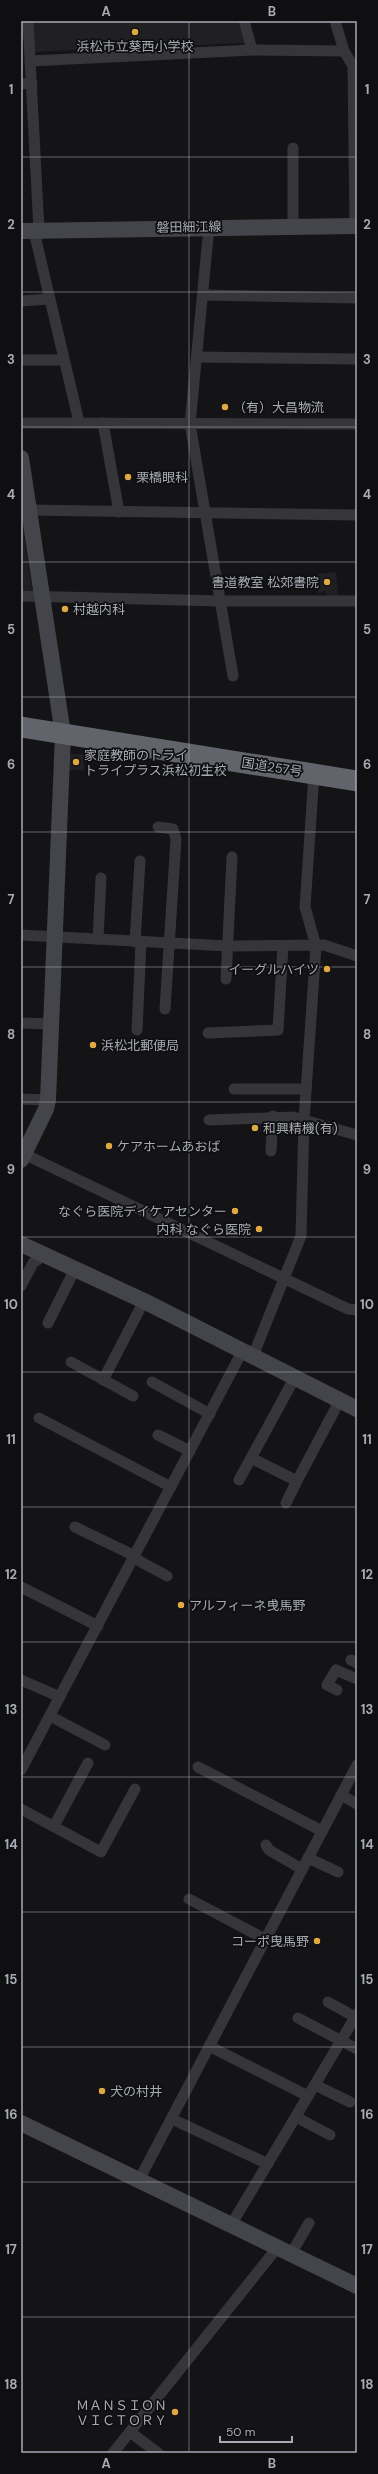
<svg xmlns="http://www.w3.org/2000/svg" width="378" height="2474" font-family="'DM Sans','Noto Sans JP',sans-serif">
<style>
.built{fill:#202022}
.lines{fill:none;stroke-linecap:round;stroke-linejoin:round}
.street{stroke:#36363a;stroke-width:11}
.secondary{stroke:#44454a;stroke-width:16}
.highway{stroke:#62646b;stroke-width:21}
.grid{fill:none;stroke:#a7abb4;stroke-width:1;stroke-opacity:0.55}
.poi-dot{fill:#dfa843;stroke:#0f0f11;stroke-width:1.5}
.labels{text-anchor:middle;dominant-baseline:central;stroke-width:3.5;stroke-linejoin:round;paint-order:stroke}
.poi-label{font-size:13px;fill:#a7abb4;stroke:#0f0f11;text-anchor:start}
.street-label{font-size:13px;fill:#a7abb4;stroke:#0f0f11}
.neatline{fill:none;stroke:#a7abb4;stroke-width:1.5}
.grid-label{font-size:13px;text-anchor:middle;font-weight:bold;fill:#a7abb4}
</style>
<rect width="100%" height="100%" fill="#141416"/>
<g class="built">
<polygon points="28,21 238,21 244,43 29,52"/>
<polygon points="21,515 32,590 21,590"/>
<polygon points="336,572 338,596 327,597 325,591 318,594 318,574"/>
<polygon points="68,754 84,754 84,770 67,770"/>
</g>
<g class="lines">
<g class="street">
<polyline points="28,21 39,230 36,240 79,422"/>
<polyline points="244,21 252,50"/>
<polyline points="335,21 344,51 353,66 355,226"/>
<polyline points="30,61 252,50 344,51"/>
<polyline points="21,84 32,83"/>
<polyline points="293,226 293,148"/>
<polyline points="209,227 190,424 233,676"/>
<polyline points="204,295 357,298"/>
<polyline points="21,301 49,299"/>
<polyline points="197,357 357,359"/>
<polyline points="21,360 63,360"/>
<polyline points="21,423 357,424"/>
<polyline points="103,423 119,512"/>
<polyline points="28,510 357,515"/>
<polyline points="21,596 221,601 357,601"/>
<polyline points="158,827 173,829 176,839 165,1009"/>
<polyline points="21,935 228,946 324,945 357,956"/>
<polyline points="98,939 101,878"/>
<polyline points="135,942 140,861"/>
<polyline points="226,979 232,857"/>
<polyline points="21,1023 51,1024"/>
<polyline points="137,1030 141,943"/>
<polyline points="208,1033 278,1030 283,946"/>
<polyline points="234,1089 306,1089"/>
<polyline points="21,1099 48,1100"/>
<polyline points="209,1120 293,1117 357,1135"/>
<polyline points="271,1151 273,1116"/>
<polyline points="24,1154 348,1309 357,1310"/>
<polyline points="21,1286 33,1263 44,1255"/>
<polyline points="48,1323 75,1269"/>
<polyline points="253,1356 301,1236 304,1120 316,946 305,907 314,774"/>
<polyline points="71,1362 133,1396"/>
<polyline points="295,1377 251,1458 297,1481 340,1400"/>
<polyline points="103,1380 144,1301"/>
<polyline points="152,1382 210,1414"/>
<polyline points="39,1418 171,1487"/>
<polyline points="158,1435 190,1451"/>
<polyline points="239,1480 251,1458"/>
<polyline points="286,1503 297,1481"/>
<polyline points="75,1527 135,1556"/>
<polyline points="134,1558 167,1576"/>
<polyline points="21,1587 98,1626"/>
<polyline points="351,1660 357,1663"/>
<polyline points="21,1680 60,1697"/>
<polyline points="337,1690 327,1685 336,1670 357,1679"/>
<polyline points="50,1716 105,1745"/>
<polyline points="198,1767 322,1831"/>
<polyline points="21,1770 243,1350"/>
<polyline points="341,1795 357,1804"/>
<polyline points="21,1809 101,1852 135,1789"/>
<polyline points="54,1826 88,1763"/>
<polyline points="266,1845 269,1850 302,1869"/>
<polyline points="308,1858 338,1872"/>
<polyline points="189,1899 265,1939"/>
<polyline points="328,2002 355,2017"/>
<polyline points="298,2018 357,2049"/>
<polyline points="209,2046 308,2096"/>
<polyline points="315,2085 350,2102"/>
<polyline points="296,2117 330,2135"/>
<polyline points="172,2119 268,2164"/>
<polyline points="139,2180 357,1765"/>
<polyline points="231,2225 357,2014"/>
<polyline points="291,2254 309,2223"/>
<polyline points="130,2432 158,2453"/>
<polyline points="113,2453 277,2248"/>
</g>
<g class="secondary">
<polyline points="21,231 357,226"/>
<polyline points="21,458 63,734 48,1100 46,1109 21,1160"/>
<polyline points="21,1244 144,1301 357,1409"/>
<polyline points="21,2123 357,2286"/>
</g>
<polyline class="highway" points="21,727 357,781"/>
</g>
<path class="grid" d="M189 21V2453M21 157H357M21 292H357M21 427H357M21 562H357M21 697H357M21 832H357M21 967H357M21 1102H357M21 1237H357M21 1372H357M21 1507H357M21 1642H357M21 1777H357M21 1912H357M21 2047H357M21 2182H357M21 2317H357"/>
<g class="poi-dot">
<circle cx="135" cy="32" r="4"/>
<circle cx="225" cy="407" r="4"/>
<circle cx="128" cy="477" r="4"/>
<circle cx="327" cy="582" r="4"/>
<circle cx="65" cy="609" r="4"/>
<circle cx="76" cy="762" r="4"/>
<circle cx="327" cy="969" r="4"/>
<circle cx="93" cy="1045" r="4"/>
<circle cx="255" cy="1128" r="4"/>
<circle cx="109" cy="1146" r="4"/>
<circle cx="235" cy="1211" r="4"/>
<circle cx="259" cy="1229" r="4"/>
<circle cx="181" cy="1605" r="4"/>
<circle cx="317" cy="1941" r="4"/>
<circle cx="102" cy="2091" r="4"/>
<circle cx="175" cy="2412" r="4"/>
</g>
<g class="labels">
<g class="poi-label">
<text x="135" y="46" text-anchor="middle">浜松市立葵西小学校</text>
<text x="233" y="407">（有）大昌物流</text>
<text x="136" y="477">栗橋眼科</text>
<text x="319" y="582" text-anchor="end">書道教室 松郊書院</text>
<text x="73" y="609">村越内科</text>
<text x="84" y="755">家庭教師のトライ<tspan x="84" dy="15">トライプラス浜松初生校</tspan></text>
<text x="319" y="969" text-anchor="end">イーグルハイツ</text>
<text x="101" y="1045">浜松北郵便局</text>
<text x="263" y="1128">和興精機(有)</text>
<text x="117" y="1146">ケアホームあおば</text>
<text x="227" y="1211" text-anchor="end">なぐら医院デイケアセンター</text>
<text x="251" y="1229" text-anchor="end">内科 なぐら医院</text>
<text x="189" y="1605">アルフィーネ曵馬野</text>
<text x="309" y="1941" text-anchor="end">コーポ曳馬野</text>
<text x="110" y="2091">犬の村井</text>
<text x="167" y="2405" text-anchor="end">ＭＡＮＳＩＯＮ<tspan x="167" dy="15">ＶＩＣＴＯＲＹ</tspan></text>
</g>
<g class="street-label">
<text transform="translate(189 227) rotate(-1)">磐田細江線</text>
<text transform="translate(272 767) rotate(9)">国道257号</text>
</g>
</g>
<rect width="378" height="2474" fill="none" stroke="#0f0f11" stroke-width="44"/>
<path d="M220 2436v6h72v-6" fill="none" stroke="#a7abb4" stroke-width="2"/>
<text x="226" y="2436" font-size="12" fill="#a7abb4" stroke="#0f0f11" stroke-width="3" paint-order="stroke">50 m</text>
<rect x="22" y="22" width="334" height="2430" class="neatline"/>
<g class="grid-label">
<text x="106" y="16">A</text>
<text x="272" y="16">B</text>
<text x="11" y="94">1</text>
<text x="367" y="94">1</text>
<text x="11" y="229">2</text>
<text x="367" y="229">2</text>
<text x="11" y="364">3</text>
<text x="367" y="364">3</text>
<text x="11" y="499">4</text>
<text x="367" y="499">4</text>
<text x="11" y="634">5</text>
<text x="367" y="634">5</text>
<text x="11" y="769">6</text>
<text x="367" y="769">6</text>
<text x="11" y="904">7</text>
<text x="367" y="904">7</text>
<text x="11" y="1039">8</text>
<text x="367" y="1039">8</text>
<text x="11" y="1174">9</text>
<text x="367" y="1174">9</text>
<text x="11" y="1309">10</text>
<text x="367" y="1309">10</text>
<text x="11" y="1444">11</text>
<text x="367" y="1444">11</text>
<text x="11" y="1579">12</text>
<text x="367" y="1579">12</text>
<text x="11" y="1714">13</text>
<text x="367" y="1714">13</text>
<text x="11" y="1849">14</text>
<text x="367" y="1849">14</text>
<text x="11" y="1984">15</text>
<text x="367" y="1984">15</text>
<text x="11" y="2119">16</text>
<text x="367" y="2119">16</text>
<text x="11" y="2254">17</text>
<text x="367" y="2254">17</text>
<text x="11" y="2389">18</text>
<text x="367" y="2389">18</text>
<text x="106" y="2468">A</text>
<text x="272" y="2468">B</text>
</g>
</svg>
